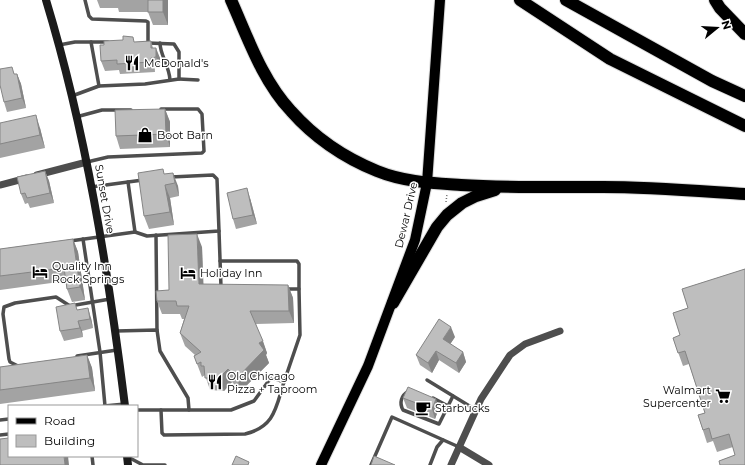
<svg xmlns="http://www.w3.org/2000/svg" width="745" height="465" font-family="Montserrat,sans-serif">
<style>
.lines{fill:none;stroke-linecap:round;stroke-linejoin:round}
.primary-casing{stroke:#dbdbdb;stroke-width:12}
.highway-casing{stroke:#dbdbdb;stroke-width:14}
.path{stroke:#707070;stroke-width:1.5;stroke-dasharray:1 2;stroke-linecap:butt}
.lane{stroke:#4e4e4e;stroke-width:3.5}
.street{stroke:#4e4e4e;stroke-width:7}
.secondary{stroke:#1b1b1b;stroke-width:8}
.primary{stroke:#000;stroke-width:10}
.highway{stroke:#000;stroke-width:12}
.wall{fill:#a3a3a3}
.shaded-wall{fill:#858585}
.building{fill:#bebebe;stroke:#858585}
.labels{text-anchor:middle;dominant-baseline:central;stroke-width:3;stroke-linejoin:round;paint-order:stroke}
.poi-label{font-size:11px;fill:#000;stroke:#fff;text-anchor:start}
.street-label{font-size:11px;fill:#000;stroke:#fff}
</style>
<rect width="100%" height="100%" fill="#fff"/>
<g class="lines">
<g class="primary-casing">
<polyline id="primary" points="321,465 368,366 415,240 427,183 440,0"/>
</g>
<g class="highway-casing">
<g id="highway">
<path d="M231 0C248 38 262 80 291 111 314 137 345 158 377 171 404 182 432 183 461 185 508 188 555 187 603 187 650 187 698 191 745 194"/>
<polyline points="520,0 610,59 745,126"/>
<polyline points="566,0 712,81 745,96"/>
<polyline points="715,0 720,8 745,34"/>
<polyline points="393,303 437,227 447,215 462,203 476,196 495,190"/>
</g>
</g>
<polyline class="path" points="446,202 447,194"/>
<g class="lane">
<polyline points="85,0 89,16 92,19 146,21 148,22 148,43"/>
<polyline points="91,42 99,86"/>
<path d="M160 43C160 55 169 65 170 80"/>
<polyline points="59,45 75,42 108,42"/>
<polyline points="179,79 198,80"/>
<polyline points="72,96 99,86 145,84 179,79 179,52 174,44 148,43"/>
<polyline points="76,117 102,110 131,110"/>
<polyline points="87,162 108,157 202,153 204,151 202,114 198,109 161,109"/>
<polyline points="128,182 143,180"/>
<polyline points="219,231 221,287"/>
<polyline points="135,232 147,236 219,231 217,179 213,175 171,177"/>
<polyline points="156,235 157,330"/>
<polyline points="83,239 100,352 105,406"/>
<polyline points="70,241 135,232 128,182 91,187"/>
<polyline points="220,261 297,261 299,264 299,289 287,289"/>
<polyline points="116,331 157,330 160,351 188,398 189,410 137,410"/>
<polyline points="77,356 117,350"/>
<polyline points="18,366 10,362 9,359 3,314 4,307 15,303 56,297 70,306 110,299"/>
<polyline points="427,380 476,410"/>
<polyline points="284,382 300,335 299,289"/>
<path d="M409 391C401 395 399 403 403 410L439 424 453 396"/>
<polyline points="433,398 448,406"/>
<polyline points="104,406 125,404"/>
<path d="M161 410 162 433 164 435 245 434C275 427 276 407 284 382L273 378 270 379 254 401 231 410H189"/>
<polyline points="0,420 9,419"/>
<polyline points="0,435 9,434"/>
<polyline points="92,456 93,465"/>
<polyline points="128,457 143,465 165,465"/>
<polyline points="371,465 392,417 459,447"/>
<polyline points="430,465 437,447 443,440"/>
</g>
<g class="street">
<polyline points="37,175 87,162"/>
<polyline points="0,185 27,178"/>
<polyline points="459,447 489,465"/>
<polyline points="451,465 481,399 510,355 525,344 560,331"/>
</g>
<g class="secondary">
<path d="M46 0C86 132 108 269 125 406"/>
<polyline points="127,456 128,465"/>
</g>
<use href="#primary" class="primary"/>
<use href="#highway" class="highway"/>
</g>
<g class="wall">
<polygon points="97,0 168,0 168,25 153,25 148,12 119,12 118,8 100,8"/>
<polygon points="151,41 153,48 160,58 160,67 154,67 155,72 120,74 119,70 105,71 101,61 135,42"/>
<polygon points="15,74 17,74 21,84 26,108 7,112 4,102"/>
<polygon points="165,109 170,122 170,147 120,149 116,136"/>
<polygon points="0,123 40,128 45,148 0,158"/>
<polygon points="45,171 49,181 54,203 30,208 28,203 25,204 21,194"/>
<polygon points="165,174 178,186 179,196 170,198 174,225 149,229 144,216"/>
<polygon points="250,198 257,224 236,229 233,219"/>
<polygon points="73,239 78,252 85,300 72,302 67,289 66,281 0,290 0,249"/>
<polygon points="202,247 203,285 288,285 293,298 294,323 256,324 267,353 266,355 269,363 241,391 232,382 224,391 210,390 205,375 202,377 194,356 195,355 185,346 180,333 184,319 182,319 180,314 162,314 157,301 169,290"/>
<polygon points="745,269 745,465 720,465 719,461 735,455 733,447 717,452 713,441 707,443 698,415 705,413 689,364 683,366 673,338 680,335 673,313 688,308 682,289"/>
<polygon points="78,310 91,318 93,328 82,331 83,337 64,341 60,331"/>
<polygon points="455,337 450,344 463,352 466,362 459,373 439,360 432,373 420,365 416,355"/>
<polygon points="87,355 92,368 95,391 0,404 0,367"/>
<polygon points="403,398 439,408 435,419 407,408"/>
</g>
<g class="shaded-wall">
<polygon points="163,0 168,0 168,25 163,12"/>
<polygon points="156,48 160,58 160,67 156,57"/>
<polygon points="151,58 154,67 155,72 151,62"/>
<polygon points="17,74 21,84 26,108 22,98"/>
<polygon points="165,109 170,122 170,147 166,134"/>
<polygon points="36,115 40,128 45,148 40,135"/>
<polygon points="45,171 49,181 54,203 50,193"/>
<polygon points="173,173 178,186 179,196 175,183"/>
<polygon points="165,185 170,198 174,225 170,212"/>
<polygon points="247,188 250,198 257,224 253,215"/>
<polygon points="197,234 202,247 204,297 199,284"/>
<polygon points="73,239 78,252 85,300 80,287"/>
<polygon points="288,285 293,298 294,323 289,311"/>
<polygon points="88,308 91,318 93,328 90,319"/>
<polygon points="78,321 82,331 83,337 80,328"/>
<polygon points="451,327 455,337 447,349 443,339"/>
<polygon points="263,341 267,353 266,355 269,363 241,391 237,378 259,343"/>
<polygon points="436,351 439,360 432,373 428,363"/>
<polygon points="463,352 466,362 459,373 456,363"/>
<polygon points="87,355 92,368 95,391 90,378"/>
<polygon points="228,369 232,382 224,391 219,378"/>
<polygon points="436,399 439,408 435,419 432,409"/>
<polygon points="64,456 68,456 69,465 65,465"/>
</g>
<g class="building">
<rect x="148" y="0" width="15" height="12"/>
<polygon points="123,36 133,37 134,42 151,41 151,48 156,48 156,57 151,58 151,62 117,64 117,60 101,61 100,45 104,45 104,41 123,40"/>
<polygon points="12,67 14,74 17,74 22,98 4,102 0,85 0,69"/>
<polygon points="165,109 166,134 116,136 115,110"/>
<polygon points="36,115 40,135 0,144 0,123"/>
<polygon points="163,169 164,174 173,173 175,183 165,185 170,212 144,216 138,173"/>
<polygon points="45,171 50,193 27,198 25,193 21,194 17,177"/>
<polygon points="247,188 253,215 233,219 227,193"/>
<polygon points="197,234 199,284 288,285 289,311 250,311 263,341 259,343 264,350 237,378 228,369 219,378 205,378 204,366 201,366 201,362 197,364 194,356 201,352 180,333 189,306 177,306 176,301 157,301 156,291 169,290 168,235"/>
<polygon points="73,239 80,287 67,289 64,268 0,276 0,249"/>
<polygon points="745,269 745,465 720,465 719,461 735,455 729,434 712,439 709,428 703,430 698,415 705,413 685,351 678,353 673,338 680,335 673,313 688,308 682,289"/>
<polygon points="75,303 77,310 88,308 90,319 78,321 80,328 60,331 56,307"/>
<polygon points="439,319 451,327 443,339 463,352 456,363 436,351 428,363 416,355"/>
<polygon points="87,355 90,378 0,390 0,367"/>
<polygon points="408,387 436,399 432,409 403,398"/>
<polygon points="9,438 9,456 64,456 65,465 0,465 0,439"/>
<polygon points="236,456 249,462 248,465 232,465"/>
<polygon points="374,456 395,465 371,465"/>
</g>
<defs>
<g id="restaurant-bare" transform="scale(1.2)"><path d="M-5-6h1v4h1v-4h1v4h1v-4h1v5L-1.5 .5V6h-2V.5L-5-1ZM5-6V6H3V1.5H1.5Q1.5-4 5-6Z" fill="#000" stroke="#fff" stroke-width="2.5" paint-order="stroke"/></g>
<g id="shop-bare" transform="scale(1.2)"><path d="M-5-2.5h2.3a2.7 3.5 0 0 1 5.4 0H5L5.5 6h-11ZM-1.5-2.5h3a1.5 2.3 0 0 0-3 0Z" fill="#000" stroke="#fff" stroke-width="2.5" paint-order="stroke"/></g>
<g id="hotel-bare" transform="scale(1.2)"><path d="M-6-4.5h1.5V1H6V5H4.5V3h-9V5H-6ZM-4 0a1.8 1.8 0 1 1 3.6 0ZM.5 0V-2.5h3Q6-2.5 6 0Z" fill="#000" stroke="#fff" stroke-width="2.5" paint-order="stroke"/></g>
<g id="supermarket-bare" transform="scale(1.2)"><path d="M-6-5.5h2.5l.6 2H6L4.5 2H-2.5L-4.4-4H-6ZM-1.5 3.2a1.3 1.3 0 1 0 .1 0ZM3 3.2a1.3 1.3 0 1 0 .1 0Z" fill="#000" stroke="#fff" stroke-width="2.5" paint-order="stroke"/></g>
<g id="cafe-bare" transform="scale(1.2)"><path d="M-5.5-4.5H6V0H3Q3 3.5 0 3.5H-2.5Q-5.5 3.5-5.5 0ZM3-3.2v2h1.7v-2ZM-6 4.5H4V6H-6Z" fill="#000" stroke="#fff" stroke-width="2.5" paint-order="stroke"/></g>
</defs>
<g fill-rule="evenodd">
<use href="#restaurant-bare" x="132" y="63"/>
<use href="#shop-bare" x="145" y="135"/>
<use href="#hotel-bare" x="40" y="272"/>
<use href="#hotel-bare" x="188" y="273"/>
<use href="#restaurant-bare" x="215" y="382"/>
<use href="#supermarket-bare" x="723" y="396"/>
<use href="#cafe-bare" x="423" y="408"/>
</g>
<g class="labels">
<g class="poi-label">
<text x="144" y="63">McDonald's</text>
<text x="157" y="135">Boot Barn</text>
<text x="52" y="266">Quality Inn<tspan x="52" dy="13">Rock Springs</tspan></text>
<text x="200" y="273">Holiday Inn</text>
<text x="227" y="376">Old Chicago<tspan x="227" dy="13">Pizza + Taproom</tspan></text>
<text x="711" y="390" text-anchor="end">Walmart<tspan x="711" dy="13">Supercenter</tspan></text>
<text x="435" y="408">Starbucks</text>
</g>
<g class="street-label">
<text transform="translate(105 199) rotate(80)">Sunset Drive</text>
<text transform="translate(406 215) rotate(-77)">Dewar Drive</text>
</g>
</g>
<rect x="8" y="405" width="130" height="52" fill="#ffffff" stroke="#999999"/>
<rect x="16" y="418" width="20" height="6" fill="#000000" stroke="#999999"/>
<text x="44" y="425" font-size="12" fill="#000000">Road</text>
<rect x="16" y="435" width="20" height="12" fill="#bebebe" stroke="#999999"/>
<text x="44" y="445" font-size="12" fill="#000000">Building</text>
<g transform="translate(717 28) rotate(72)" stroke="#ffffff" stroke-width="3" paint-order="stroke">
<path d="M0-3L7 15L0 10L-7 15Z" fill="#000000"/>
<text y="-6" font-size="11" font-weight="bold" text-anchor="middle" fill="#000000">N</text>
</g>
</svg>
